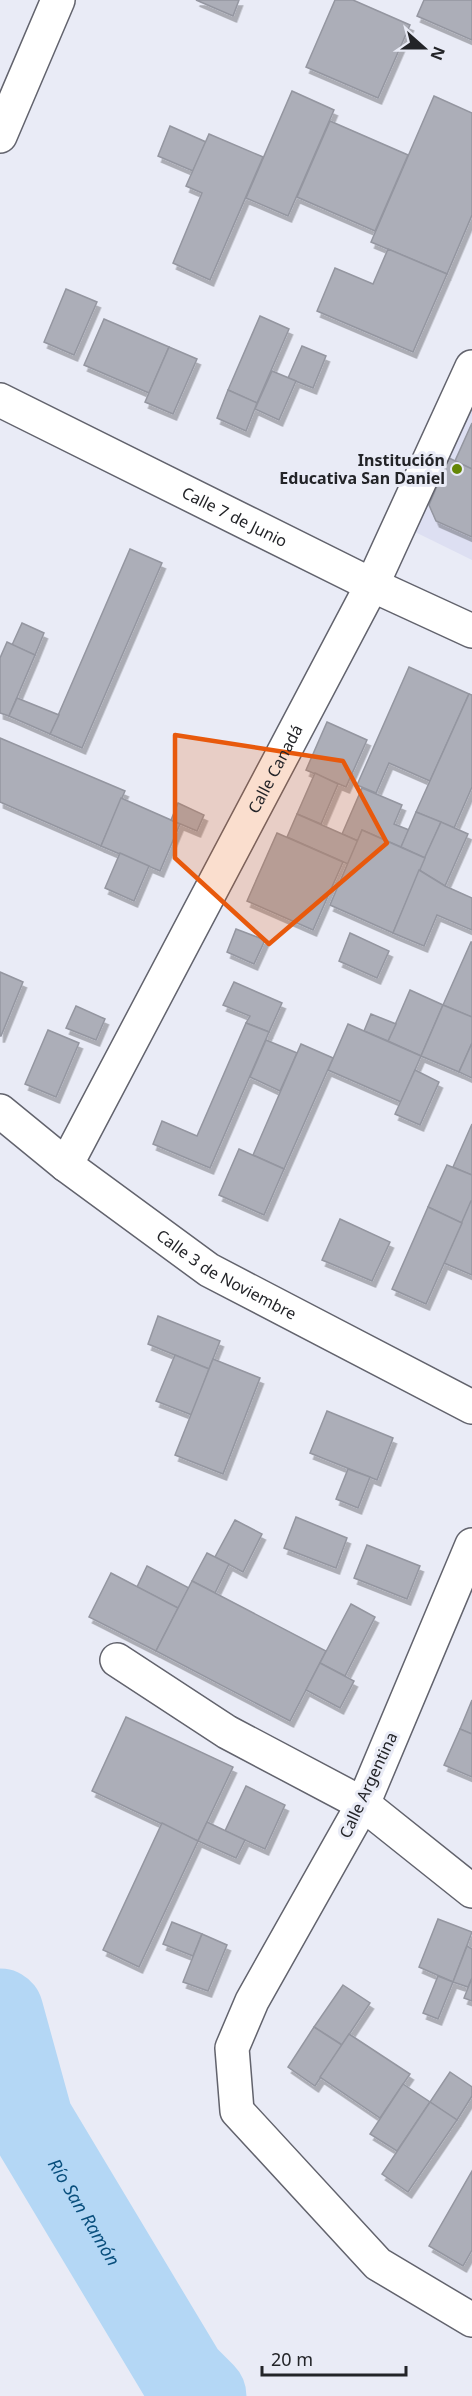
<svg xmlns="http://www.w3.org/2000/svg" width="472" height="2396" font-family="'Noto Sans',sans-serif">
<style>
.built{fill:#dddff2}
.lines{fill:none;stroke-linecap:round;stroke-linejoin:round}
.river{stroke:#b4d7f5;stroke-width:87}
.building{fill:#acaeb8;stroke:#9496a0;stroke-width:1.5;filter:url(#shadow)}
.street-casing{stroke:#62636d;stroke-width:36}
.street{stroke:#fff;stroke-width:33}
.marked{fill:#e8590c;fill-opacity:0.2;stroke:#e8590c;stroke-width:4.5;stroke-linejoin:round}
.poi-dot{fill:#648705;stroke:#e9ebf6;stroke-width:2}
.labels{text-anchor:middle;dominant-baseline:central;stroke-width:6;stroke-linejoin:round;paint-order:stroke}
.poi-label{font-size:16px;font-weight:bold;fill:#232428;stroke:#e9ebf6;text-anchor:end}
.street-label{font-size:16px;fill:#232428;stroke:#e9ebf6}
.water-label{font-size:18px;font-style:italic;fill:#094f7d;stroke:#e9ebf6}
</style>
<defs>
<filter id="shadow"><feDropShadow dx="3.5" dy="6" stdDeviation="0" flood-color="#0004"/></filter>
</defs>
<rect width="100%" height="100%" fill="#e9ebf6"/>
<polygon class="built" points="472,406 472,560 413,531"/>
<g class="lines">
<path class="river" id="s1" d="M0 2012 30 2121 183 2376 203 2396"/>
</g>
<g class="building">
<polygon points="196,0 239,0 233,16"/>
<polygon points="335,0 353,0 410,25 378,98 306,67"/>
<polygon points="424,0 472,0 472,40 417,16"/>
<polygon points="292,91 334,110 288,216 246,198"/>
<polygon points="434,96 472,113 472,215 447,274 371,242"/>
<polygon points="330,121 408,155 375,231 297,197"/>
<polygon points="170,126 206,142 193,171 158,156"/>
<polygon points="209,134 263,157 210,280 173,263 202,193 186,186"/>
<polygon points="388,249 447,274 413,352 317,311 335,268 373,284"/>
<polygon points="66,289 97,302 74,355 44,342"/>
<polygon points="260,316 289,329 257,403 228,390"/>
<polygon points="104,319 169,347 149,393 84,365"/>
<polygon points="302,346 326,356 313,388 288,378"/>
<polygon points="169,347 197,359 173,414 145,402"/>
<polygon points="272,371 296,381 279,420 255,409"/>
<polygon points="228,390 257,403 246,431 217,418"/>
<polygon points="472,423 472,469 455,461"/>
<polygon points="449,458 472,469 472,537 436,521 429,505"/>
<polygon points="130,549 162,563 82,748 50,734"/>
<polygon points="22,623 44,633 35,655 12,645"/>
<polygon points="7,642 35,655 9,716 0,713 0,658"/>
<polygon points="409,667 469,694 430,781 389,763 376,793 357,785"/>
<polygon points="469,694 472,695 472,787 454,828 416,812"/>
<polygon points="17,698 59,715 50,734 9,716"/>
<polygon points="327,722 367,740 346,787 306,770"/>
<polygon points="0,738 125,791 101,846 0,802"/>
<polygon points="315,773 338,784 321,824 297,814"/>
<polygon points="362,788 402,805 394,824 409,830 401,847 362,830 358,841 342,834"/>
<polygon points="121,798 180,824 160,871 101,846"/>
<polygon points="178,803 204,815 197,831 171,820"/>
<polygon points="416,812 441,822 425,858 401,847"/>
<polygon points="297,814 358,841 348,864 287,837"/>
<polygon points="441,822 468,834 445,886 419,870"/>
<polygon points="362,830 425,858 393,933 330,905"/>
<polygon points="277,833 343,862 313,930 247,901"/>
<polygon points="120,853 149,866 134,901 105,888"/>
<polygon points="419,870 445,886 472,898 472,930 437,915 424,946 393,933"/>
<polygon points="236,929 265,940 254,964 227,952"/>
<polygon points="350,933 389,951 377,978 339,961"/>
<polygon points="471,942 472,942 472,1017 443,1005"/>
<polygon points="0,972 23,982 1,1036 0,1036"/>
<polygon points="234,982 282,1003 269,1032 246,1023 250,1016 223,1005"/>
<polygon points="410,990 443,1005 421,1056 388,1041"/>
<polygon points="443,1005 472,1017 472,1043 459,1072 421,1056"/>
<polygon points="76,1006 105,1019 96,1040 66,1028"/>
<polygon points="371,1014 396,1024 388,1041 364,1031"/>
<polygon points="246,1023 269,1032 210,1168 153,1144 162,1121 197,1136"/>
<polygon points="348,1024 421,1056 401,1102 328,1070"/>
<polygon points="48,1030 79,1043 56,1097 25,1084"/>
<polygon points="266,1040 297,1053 280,1091 250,1077"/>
<polygon points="472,1043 472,1078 459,1072"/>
<polygon points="301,1044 333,1058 284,1169 253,1155"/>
<polygon points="415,1070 439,1082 420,1125 395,1114"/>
<polygon points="472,1124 472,1175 453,1167"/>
<polygon points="239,1149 284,1169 264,1215 219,1195"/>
<polygon points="447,1165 472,1175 472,1200 462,1223 428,1207"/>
<polygon points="471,1201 472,1201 472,1275 444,1263"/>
<polygon points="428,1207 462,1223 426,1304 392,1289"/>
<polygon points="340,1219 390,1242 372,1281 322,1260"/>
<polygon points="158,1316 220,1341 209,1369 148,1344"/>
<polygon points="175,1355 209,1369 192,1415 156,1401"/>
<polygon points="213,1359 260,1378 223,1474 175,1455"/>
<polygon points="327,1411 393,1438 377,1480 310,1453"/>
<polygon points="348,1469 370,1477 358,1508 336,1499"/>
<polygon points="296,1517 347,1538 336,1568 284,1548"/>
<polygon points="235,1520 262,1534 243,1572 215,1557"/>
<polygon points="367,1545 420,1566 407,1599 354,1578"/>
<polygon points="207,1553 229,1564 215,1593 192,1581"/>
<polygon points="147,1566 189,1588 178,1608 137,1587"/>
<polygon points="111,1573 178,1608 156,1651 89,1617"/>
<polygon points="192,1581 326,1651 290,1721 156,1651"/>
<polygon points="351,1604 375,1617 345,1676 320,1663"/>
<polygon points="320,1663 354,1681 340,1708 306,1690"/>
<polygon points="472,1700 472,1734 460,1729"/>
<polygon points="126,1717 233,1767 198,1841 92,1791"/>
<polygon points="460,1729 472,1734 472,1777 444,1765"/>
<polygon points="246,1786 285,1805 265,1849 225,1831"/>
<polygon points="207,1822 245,1840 236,1858 198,1841"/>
<polygon points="162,1823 198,1841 139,1967 103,1950"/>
<polygon points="438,1919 472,1932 453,1982 419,1967"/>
<polygon points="172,1922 202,1934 193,1956 163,1944"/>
<polygon points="202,1934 227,1945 208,1991 183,1982"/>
<polygon points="467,1946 472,1949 472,1978 468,1987 453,1982"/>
<polygon points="438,1976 453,1982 438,2019 423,2013"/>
<polygon points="472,1978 472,2001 464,1998"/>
<polygon points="343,1985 370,2003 342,2045 314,2027"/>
<polygon points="314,2027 342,2045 315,2086 288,2067"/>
<polygon points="349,2034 410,2074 380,2118 320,2077"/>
<polygon points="450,2072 472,2087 472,2096 457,2120 430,2102"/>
<polygon points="403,2084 430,2102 397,2151 370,2134"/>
<polygon points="430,2102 457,2120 408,2192 382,2174"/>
<polygon points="472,2171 472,2250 463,2266 429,2246"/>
</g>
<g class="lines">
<g class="street-casing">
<g id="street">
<polyline points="0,136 58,0"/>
<path id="s2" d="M0 400 372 585 472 631"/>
<path id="s3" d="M0 1111 66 1165 209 1270 472 1407"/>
<path id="s4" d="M66 1165 372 585 472 367"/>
<polyline points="472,1545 363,1804 252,2001 232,2048 237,2111 378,2264 472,2320"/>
<polyline points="117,1660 227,1732 363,1804 472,1891"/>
</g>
</g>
<use href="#street" class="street"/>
</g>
<path class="marked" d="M175 735 343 761 387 843 269 944 175 858Z"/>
<circle class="poi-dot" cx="457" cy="469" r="6"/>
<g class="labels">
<g class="poi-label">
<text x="445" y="460">Institución<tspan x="445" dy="18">Educativa San Daniel</tspan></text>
</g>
<g class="street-label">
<text stroke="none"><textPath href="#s2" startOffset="262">Calle 7 de Junio</textPath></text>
<text stroke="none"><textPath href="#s4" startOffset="448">Calle Canadá</textPath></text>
<text stroke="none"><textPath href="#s3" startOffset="280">Calle 3 de Noviembre</textPath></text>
<text transform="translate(368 1785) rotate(-65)">Calle Argentina</text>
</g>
<g class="water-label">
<text stroke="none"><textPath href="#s1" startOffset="219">Río San Ramón</textPath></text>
</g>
</g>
<g transform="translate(424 48) rotate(111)" stroke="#e9ebf6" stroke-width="4.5" paint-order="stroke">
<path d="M0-4.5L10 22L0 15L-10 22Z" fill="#232428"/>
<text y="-9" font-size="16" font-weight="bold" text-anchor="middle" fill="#232428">N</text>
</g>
<path d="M262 2366v9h144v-9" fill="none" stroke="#232428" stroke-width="3"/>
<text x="271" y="2366" font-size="18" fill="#232428" stroke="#e9ebf6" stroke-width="4.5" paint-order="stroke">20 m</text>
</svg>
